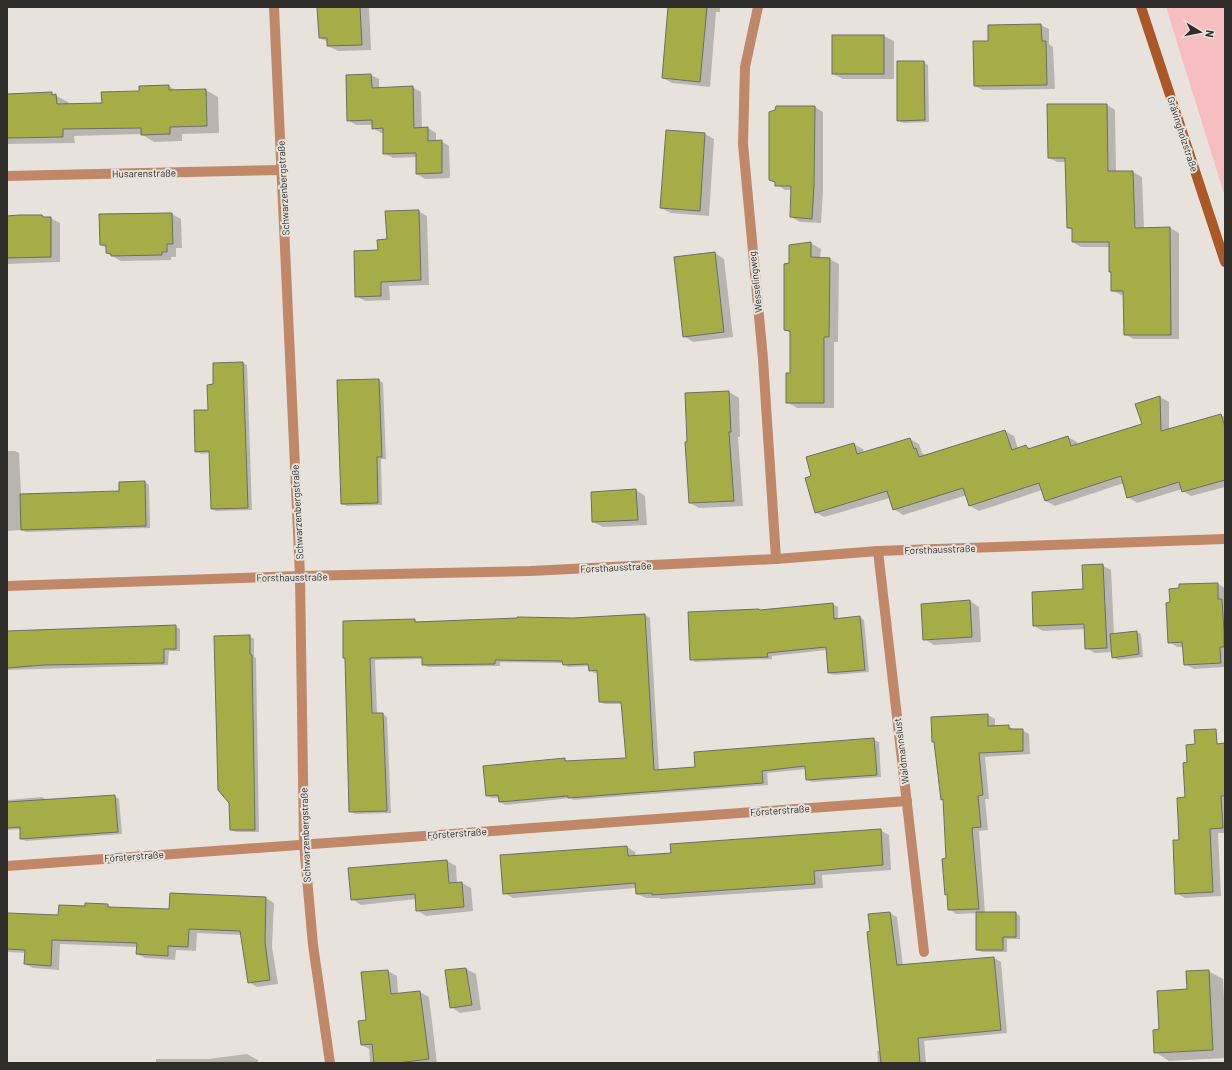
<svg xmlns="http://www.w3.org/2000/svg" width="1232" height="1070" font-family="Barlow,sans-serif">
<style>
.green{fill:#f7bec1}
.shadow{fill:#0003}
.building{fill:#a6ad47;stroke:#6c6d66}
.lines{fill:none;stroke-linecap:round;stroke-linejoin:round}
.street{stroke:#c18769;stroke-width:10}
.secondary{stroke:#ab5726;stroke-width:10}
.labels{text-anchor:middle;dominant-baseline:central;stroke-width:4;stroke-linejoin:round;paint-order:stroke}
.street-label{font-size:10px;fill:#2e2d2a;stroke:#e7e3dc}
</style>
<rect width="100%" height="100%" fill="#e7e3dc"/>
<polygon class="green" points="1166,7 1225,7 1225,197"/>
<g class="shadow">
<polygon points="318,7 369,7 371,50 338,51 328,46 328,42 320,38"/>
<polygon points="669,7 720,7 720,12 716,12 710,87 672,83 663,78"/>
<polygon points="1041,25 1049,29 1049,44 1053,47 1055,89 983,90 975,86 989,42"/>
<polygon points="833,36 884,36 894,41 894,79 843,79 833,74"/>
<polygon points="924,62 928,65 929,122 903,123 898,120"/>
<polygon points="371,75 379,79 379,89 412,87 421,92 422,128 428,128 436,133 436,141 441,141 449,146 450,178 425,179 417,174 417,157 393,158 384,153 384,133 381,133 373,128 373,125 356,125 348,120"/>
<polygon points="169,86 177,91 206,90 218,97 219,133 182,134 182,141 154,142 141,134 74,136 75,143 7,144 7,95 51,93 68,102 69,104 103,104 140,92"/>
<polygon points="1107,105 1115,110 1116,172 1133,172 1142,177 1144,229 1170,228 1179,233 1179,339 1133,339 1125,334 1124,295 1121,295 1112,290 1110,247 1081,247 1073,242 1073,230 1068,228 1066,162 1057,162 1049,158"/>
<polygon points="815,107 823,112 823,191 821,223 800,222 791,217 792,190 785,190 769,179 776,110"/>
<polygon points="705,134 714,139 709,216 671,213 661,208"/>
<polygon points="418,211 427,216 429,285 389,286 390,300 365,301 356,296 379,251"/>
<polygon points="172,214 181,219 182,248 176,248 176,257 171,257 171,260 121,261 107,253 107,248 101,245 100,215"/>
<polygon points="42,216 46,218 50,218 60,223 60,262 7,264 7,217"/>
<polygon points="811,243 821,249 820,258 829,259 839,264 838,342 834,342 834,408 797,408 787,402 791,374 791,333 785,330 790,246"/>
<polygon points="715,253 724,259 733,337 693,342 684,336"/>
<polygon points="243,363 247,365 252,510 216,511 212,509 210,453 201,454 196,451 209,411 214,385"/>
<polygon points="379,380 383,383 386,459 381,459 382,505 347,506 342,504"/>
<polygon points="729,392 739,398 740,437 738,437 743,506 699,508 690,503"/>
<polygon points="1160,397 1169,402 1169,430 1221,415 1225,417 1225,487 1191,496 1183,491 1182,489 1137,503 1128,497 1124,483 1055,506 1046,501 1042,490 979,511 970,506 967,495 903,515 894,509 890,498 824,517 815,512 813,477 854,444 863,449 864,453 910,439 919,444 922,453 926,456 1005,431 1014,436 1018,449 1026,446 1032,449 1068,437 1077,442 1078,445 1143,424 1137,405"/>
<polygon points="7,451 15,451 19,453 21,495 120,492 145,482 149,485 150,528 26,532 22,530 7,531"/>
<polygon points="636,490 645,496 647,525 603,527 593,522"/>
<polygon points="1102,565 1111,570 1114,634 1137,632 1141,634 1143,657 1118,660 1113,657 1113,652 1095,653 1086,648 1086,629 1043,631 1034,626 1084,590"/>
<polygon points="1218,584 1225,588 1225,667 1194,669 1185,664 1184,647 1177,647 1169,642"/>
<polygon points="970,601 979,607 981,642 934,645 924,639"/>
<polygon points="833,604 838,607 838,620 860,617 864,620 869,672 834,675 829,673 827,650 772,656 772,659 695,662 691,659 762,611"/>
<polygon points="645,615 650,618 659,770 696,768 874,740 879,742 881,777 812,782 807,780 806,769 767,773 768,785 573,800 571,798 505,805 500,802 499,798 492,798 487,796 564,759 569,762 627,759 623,704 605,704 600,702 598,673 594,673 590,670 589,666 568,667 563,663 500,662 500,666 428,667 423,664 423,659 375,660 377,714 383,714 387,717 391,813 355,814 350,811 346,659 415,620 419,623 573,619"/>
<polygon points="175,626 180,629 180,651 169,651 168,665 7,670 7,632"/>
<polygon points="249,636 254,639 254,657 256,658 259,832 236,832 231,830"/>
<polygon points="988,715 995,719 995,726 1008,726 1015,730 1022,730 1029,734 1030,754 985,757 989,799 985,799 988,830 979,831 985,913 1016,913 1020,916 1020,939 1007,939 1007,952 982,952 977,950 977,913 956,914 949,909 948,896 946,894 947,859 944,800 942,799"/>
<polygon points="1225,751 1225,833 1218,833 1221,896 1185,898 1176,893 1180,841 1186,798 1188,763"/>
<polygon points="114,796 119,799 122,834 26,841 21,839 21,829 7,830 7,800 42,797 47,800"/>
<polygon points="880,830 889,835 891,870 822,875 823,888 661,899 659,898 646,898 637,894 636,888 513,898 504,893 627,847 635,852 636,857 672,854"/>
<polygon points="447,861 456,866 457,883 462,883 471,888 473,911 426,916 417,910 416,899 361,905 352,899"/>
<polygon points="171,894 266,898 274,903 272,947 278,984 257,987 249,982 242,935 197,933 196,951 176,950 175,960 145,958 137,954 138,947 60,944 59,970 33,968 25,964 26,953 7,952 7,914 59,916 86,907 107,905 113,908 170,910"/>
<polygon points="890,913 897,917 903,966 994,958 1001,962 1007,1033 924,1041 926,1063 878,1063 877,1051 881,1050 871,932"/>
<polygon points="466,969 476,974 481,1010 460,1013 451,1007"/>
<polygon points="388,971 397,976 398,994 420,992 429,997 437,1063 370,1063 369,1049 362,1045 367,1021"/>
<polygon points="1208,971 1223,979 1225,1017 1225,1058 1169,1061 1155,1052 1160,1030 1188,990"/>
<polygon points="247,1054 258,1060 258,1063 150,1063 156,1063 156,1059 208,1059"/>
</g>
<g class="building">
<polygon points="317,7 360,7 362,45 327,46 327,38 319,38"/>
<polygon points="668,7 707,7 700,82 662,78"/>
<polygon points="1041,24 1042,41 1046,41 1047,85 974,86 973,41 988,41 988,25"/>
<rect x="832" y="35" width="52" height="39"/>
<polygon points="897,61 924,61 925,120 897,121"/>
<polygon points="371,74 372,88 413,86 414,128 428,127 428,141 442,140 442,173 416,174 416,153 383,154 383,128 372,129 372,120 347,121 346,75"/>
<polygon points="169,85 169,90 206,89 207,126 170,127 170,134 141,135 141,128 63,129 63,137 7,138 7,94 52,92 52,95 56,94 57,104 102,103 101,92 139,91 139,86"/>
<polygon points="1047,104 1107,104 1108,171 1133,171 1135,228 1170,227 1171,335 1124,335 1123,291 1111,291 1111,272 1109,272 1109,242 1072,242 1072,228 1067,228 1065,158 1048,158"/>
<polygon points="776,106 815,106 814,186 812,219 790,217 791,186 775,186 775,182 769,180 769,112 775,110"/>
<polygon points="666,130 705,133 700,211 660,208"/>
<polygon points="419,210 421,280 381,282 381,296 355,297 354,251 378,250 377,240 387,239 385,211"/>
<polygon points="172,213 173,244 167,244 167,252 162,252 162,255 111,256 111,254 106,253 106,245 100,245 99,214"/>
<polygon points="19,215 42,215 43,217 51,217 51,257 7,258 7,216"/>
<polygon points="811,242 811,257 830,258 829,337 824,337 824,403 786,403 786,373 790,373 790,331 784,330 784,264 789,263 789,245"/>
<polygon points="715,252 724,332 683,337 674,257"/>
<polygon points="243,362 248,508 211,509 209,451 195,452 194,410 208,410 207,385 213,384 213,363"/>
<polygon points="379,379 382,457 377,457 378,503 341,504 337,380"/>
<polygon points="729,391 731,432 729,432 734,501 689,503 685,442 687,442 685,393"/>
<polygon points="1160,396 1161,431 1221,414 1225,427 1225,480 1182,492 1179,482 1127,498 1121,476 1045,501 1039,483 969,506 963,488 893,510 887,491 815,513 805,478 811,476 806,457 854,443 857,454 910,438 914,449 916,448 919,457 1005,430 1012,450 1026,445 1028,449 1068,436 1071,446 1142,424 1135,404"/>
<polygon points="145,481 146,526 21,530 20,494 119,491 119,482"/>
<polygon points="636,489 638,520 592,522 591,492"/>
<polygon points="1103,564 1107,648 1085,649 1084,624 1033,626 1032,592 1083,589 1082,565"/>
<polygon points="1218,583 1218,599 1222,599 1224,631 1224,647 1220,647 1221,663 1184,665 1182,642 1168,643 1166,603 1170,602 1169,589 1179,588 1179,584"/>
<polygon points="970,600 972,637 923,640 921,604"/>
<polygon points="833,603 834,619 860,616 865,670 828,673 826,647 767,653 768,657 690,660 688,612 759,609 760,610"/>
<polygon points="645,614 654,770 695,767 694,752 874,738 877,775 806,780 805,766 762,771 763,783 568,798 568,796 499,802 498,795 486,796 483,766 565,758 565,761 626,758 621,702 599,702 597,670 589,671 588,664 563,665 562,661 495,660 495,664 422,665 422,657 370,658 372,713 383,713 387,811 349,812 345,658 343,658 343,621 415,619 415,622 517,618 517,617 573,618"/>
<polygon points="176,625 176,649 164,649 164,663 44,665 7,668 7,631"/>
<polygon points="1137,631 1139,654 1112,658 1110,634"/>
<polygon points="250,635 250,654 252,655 255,830 230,830 229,803 218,790 214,636"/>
<polygon points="988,714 988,726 1009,725 1009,729 1023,729 1023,751 979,753 983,795 978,796 981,827 972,828 979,909 948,910 947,894 945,895 942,859 946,858 943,799 941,800 934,742 932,742 931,717"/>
<polygon points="1216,729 1217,744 1225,743 1225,796 1221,796 1223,828 1210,829 1213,892 1175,894 1173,840 1179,840 1177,798 1185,797 1183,763 1187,762 1186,745 1195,744 1194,730"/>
<polygon points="115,795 118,832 20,839 20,827 7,828 7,802"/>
<polygon points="881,829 883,865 814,871 815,884 652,895 652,893 636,894 635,883 503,894 500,855 627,846 628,856 671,853 670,844"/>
<polygon points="447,860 449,883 462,882 464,907 416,911 415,894 351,900 348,868"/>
<polygon points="170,893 266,897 265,942 270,980 248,983 240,931 189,929 188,947 168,946 168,956 136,954 137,943 52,940 51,966 24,964 25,950 7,949 7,913 58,915 59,905 85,906 85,903 108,904 108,907 169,909"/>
<polygon points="890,912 897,965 994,957 1001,1030 918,1038 920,1063 881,1063 867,932 870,931 868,914"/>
<polygon points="976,912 1016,912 1016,937 1003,937 1003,950 976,950"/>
<polygon points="466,968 472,1005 450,1008 445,970"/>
<polygon points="388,970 391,994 420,991 429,1059 397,1063 374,1063 372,1044 361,1045 358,1021 366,1020 361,972"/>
<polygon points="1209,970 1213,1050 1154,1053 1153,1030 1159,1029 1157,991 1187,989 1186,971"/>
</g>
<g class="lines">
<g class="street">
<polyline points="274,7 300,576 304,844 313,945 330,1063"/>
<polyline points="758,7 745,67 743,144 763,359 776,559"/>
<polyline points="7,176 282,170"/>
<polyline points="878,551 924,952"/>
<polyline points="7,586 300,576 530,571 776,559 878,551 1225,539"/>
<polyline points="7,866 907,801"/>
</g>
<polyline class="secondary" points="1141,7 1225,262"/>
</g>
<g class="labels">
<g class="street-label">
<text transform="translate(1183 134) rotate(72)">Grävingholzstraße</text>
<text transform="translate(144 173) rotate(-1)">Husarenstraße</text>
<text transform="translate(283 188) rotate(-93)">Schwarzenbergstraße</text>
<text transform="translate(755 282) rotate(-96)">Wesselingweg</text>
<text transform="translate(297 512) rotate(-93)">Schwarzenbergstraße</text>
<text transform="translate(940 549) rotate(-2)">Forsthausstraße</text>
<text transform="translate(616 567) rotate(-3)">Forsthausstraße</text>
<text transform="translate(292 577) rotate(-1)">Forsthausstraße</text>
<text transform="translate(901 751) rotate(-97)">Waidmannslust</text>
<text transform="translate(780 810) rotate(-4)">Försterstraße</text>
<text transform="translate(457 833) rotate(-4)">Försterstraße</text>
<text transform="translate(305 835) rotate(-92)">Schwarzenbergstraße</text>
<text transform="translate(134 856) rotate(-4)">Försterstraße</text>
</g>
</g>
<rect width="1232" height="1070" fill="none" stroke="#2e2d2a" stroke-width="16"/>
<g transform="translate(1200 32) rotate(100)" stroke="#e7e3dc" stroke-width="3" paint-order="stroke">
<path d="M0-3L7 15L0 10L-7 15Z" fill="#2e2d2a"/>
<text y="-6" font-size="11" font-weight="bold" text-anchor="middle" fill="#2e2d2a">N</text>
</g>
</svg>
